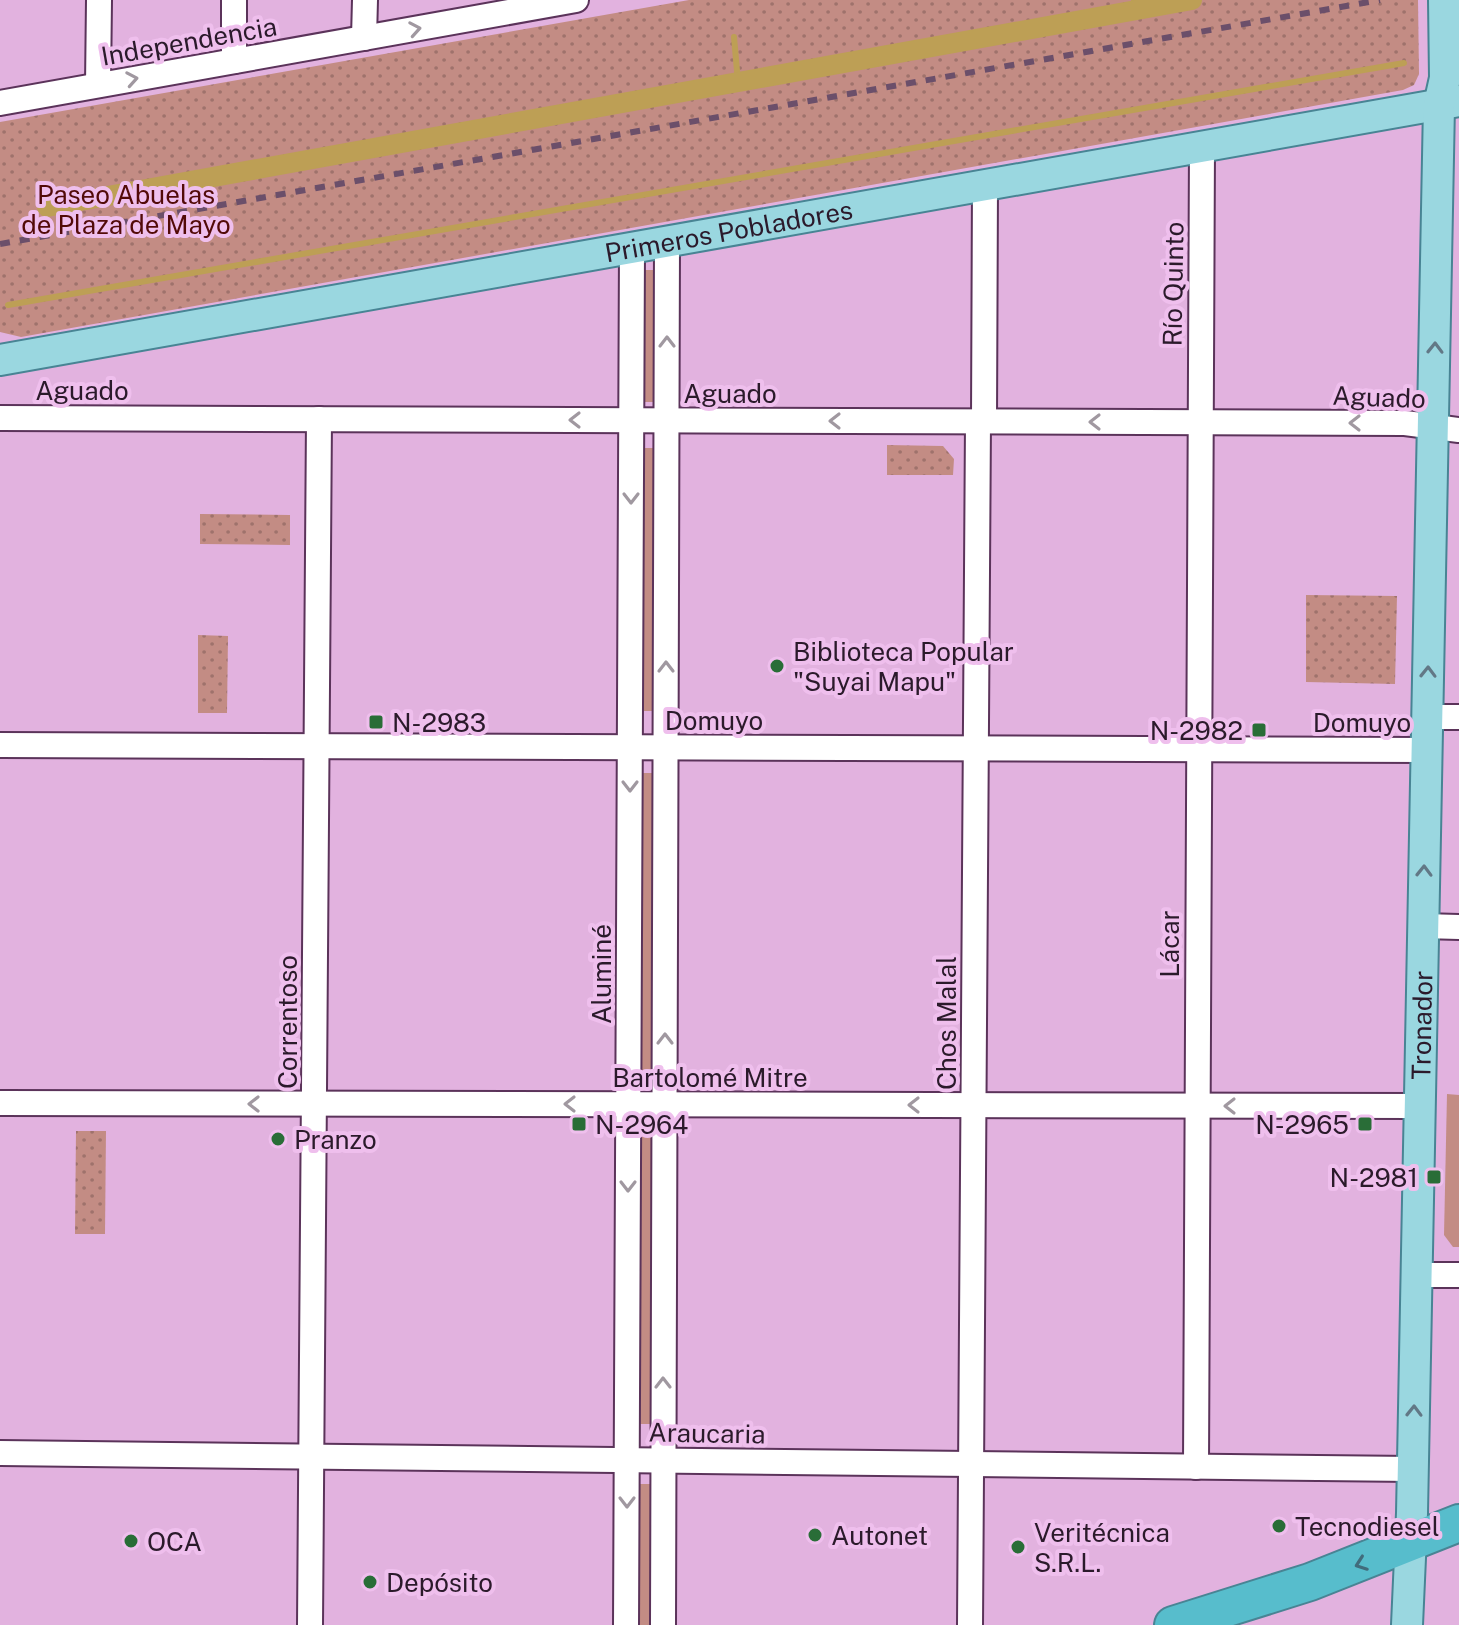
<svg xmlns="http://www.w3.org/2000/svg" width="1459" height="1625" font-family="'Public Sans',sans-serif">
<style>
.grass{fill:url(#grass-dots)}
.garden{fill:#c38c84}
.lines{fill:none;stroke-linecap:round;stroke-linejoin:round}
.stream{stroke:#bd9f55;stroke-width:6}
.canal{stroke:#bd9f55;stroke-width:20}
.minor-casing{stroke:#5b335a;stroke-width:28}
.major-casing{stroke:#488494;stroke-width:34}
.highway-casing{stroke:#488494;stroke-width:40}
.minor{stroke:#fff;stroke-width:24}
.major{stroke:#9ad7e0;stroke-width:30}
.highway{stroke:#57bdcc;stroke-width:36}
.rail{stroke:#6b4f6a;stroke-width:6;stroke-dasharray:10 10;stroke-linecap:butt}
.oneway{stroke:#a098a0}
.oneway2{stroke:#627886}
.oneway3{stroke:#416c7c}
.poi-dot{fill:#296d37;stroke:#efbfed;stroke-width:3}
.labels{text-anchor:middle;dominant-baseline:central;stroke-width:8;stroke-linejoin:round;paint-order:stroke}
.street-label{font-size:26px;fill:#2b1a2b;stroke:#efbfed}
.park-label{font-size:26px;fill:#520a08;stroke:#efbfed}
.poi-label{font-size:26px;fill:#2b1a2b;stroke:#efbfed;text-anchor:start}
</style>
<defs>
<pattern id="grass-dots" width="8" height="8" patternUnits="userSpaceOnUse" patternTransform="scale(2)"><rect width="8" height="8" fill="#c38c84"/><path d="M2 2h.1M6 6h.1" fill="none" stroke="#9f726c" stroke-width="1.8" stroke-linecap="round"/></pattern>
</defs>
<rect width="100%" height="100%" fill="#e2b2df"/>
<g class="grass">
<polygon points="689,0 1418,0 1419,74 1414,85 1403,90 21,337 0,332 0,122"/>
<polygon points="887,445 943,446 954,459 953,475 887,475"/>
<polygon points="200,514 290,515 290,545 200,544"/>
<polygon points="1306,595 1397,596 1395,684 1306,682"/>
<polygon points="198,635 228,636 227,713 198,713"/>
<polygon points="76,1131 106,1131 105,1234 75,1234"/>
</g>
<g class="garden">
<rect x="641" y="270" width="15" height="132"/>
<polygon points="641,448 655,448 654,711 639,711"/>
<polygon points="637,773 654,773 653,1078 637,1078"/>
<polygon points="1447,1094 1459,1095 1459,1247 1453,1247 1444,1235"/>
<rect x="635" y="1129" width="17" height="295"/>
<polygon points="637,1484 655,1484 654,1625 636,1625"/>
</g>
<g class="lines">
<g class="stream">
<polyline points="1134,0 1136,10"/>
<polyline points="734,37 738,82"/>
<polyline points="8,305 1404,63"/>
</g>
<polyline class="canal" points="47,207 1192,0"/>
<g class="minor-casing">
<g id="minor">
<polyline points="364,38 365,0"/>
<polyline points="234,61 234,0"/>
<polyline points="98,85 99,0"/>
<polyline points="0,103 576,0"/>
<polyline points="0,418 1405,423 1459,430"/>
<polyline points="984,421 985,185"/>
<polyline points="1427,717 1459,717"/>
<polyline points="0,745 1427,750"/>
<polyline points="1423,926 1459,927"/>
<polyline points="0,1103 1420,1106"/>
<polyline points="1417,1275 1459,1275"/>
<polyline points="0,1453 1413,1469"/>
<polyline points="1196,1467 1202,147"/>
<polyline points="310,1625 319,419"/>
<polyline points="626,1625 632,248"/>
<polyline points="663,1625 667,242"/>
<polyline points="970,1625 978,421"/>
</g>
</g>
<g class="major-casing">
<g id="major">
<path id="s1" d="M0 360 1459 101"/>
<path id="s2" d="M1407 1625 1412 1513 1439 105 1445 78 1444 0"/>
</g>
</g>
<g class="highway-casing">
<polyline id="highway" points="1173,1625 1310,1582 1459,1523"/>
</g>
<use href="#minor" class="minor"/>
<use href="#major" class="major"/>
<use href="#highway" class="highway"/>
<polyline class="rail" points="0,244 1380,0"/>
</g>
<defs><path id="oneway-chevron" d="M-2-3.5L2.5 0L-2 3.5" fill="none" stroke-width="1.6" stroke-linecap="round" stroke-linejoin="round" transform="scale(2)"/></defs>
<g class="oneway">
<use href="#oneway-chevron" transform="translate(415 29) rotate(-10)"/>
<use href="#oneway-chevron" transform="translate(132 79) rotate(-10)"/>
<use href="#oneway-chevron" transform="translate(667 342) rotate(-90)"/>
<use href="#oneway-chevron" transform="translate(575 420) rotate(-180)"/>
<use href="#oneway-chevron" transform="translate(835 421) rotate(-180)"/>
<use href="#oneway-chevron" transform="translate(1095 422) rotate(-180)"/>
<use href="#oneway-chevron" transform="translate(1355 423) rotate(-180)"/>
<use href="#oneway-chevron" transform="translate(631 498) rotate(90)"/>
<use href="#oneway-chevron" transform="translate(666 667) rotate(-90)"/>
<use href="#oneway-chevron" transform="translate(630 786) rotate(90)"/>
<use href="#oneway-chevron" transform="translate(665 1039) rotate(-90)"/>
<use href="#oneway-chevron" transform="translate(254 1104) rotate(-180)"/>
<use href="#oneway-chevron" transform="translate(570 1104) rotate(-180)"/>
<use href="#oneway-chevron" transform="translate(914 1105) rotate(-180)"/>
<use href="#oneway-chevron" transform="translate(1230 1106) rotate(-180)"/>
<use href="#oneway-chevron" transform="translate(628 1186) rotate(90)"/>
<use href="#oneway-chevron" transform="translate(663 1383) rotate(-90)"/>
<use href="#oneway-chevron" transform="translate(627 1502) rotate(90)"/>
</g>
<g class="oneway2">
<use href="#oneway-chevron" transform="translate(1435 348) rotate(-89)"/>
<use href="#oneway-chevron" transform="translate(1428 672) rotate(-89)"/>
<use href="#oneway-chevron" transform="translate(1424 871) rotate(-89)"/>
<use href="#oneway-chevron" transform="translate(1414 1411) rotate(-89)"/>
</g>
<use class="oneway3" href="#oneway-chevron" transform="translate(1361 1564) rotate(160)"/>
<g class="poi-dot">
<circle cx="777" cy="666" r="8"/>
<rect x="368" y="714" width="16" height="16" rx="4"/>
<rect x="1251" y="722" width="16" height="16" rx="4"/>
<rect x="571" y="1116" width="16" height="16" rx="4"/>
<rect x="1357" y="1116" width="16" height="16" rx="4"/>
<circle cx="278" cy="1139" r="8"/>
<rect x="1426" y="1169" width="16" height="16" rx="4"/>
<circle cx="1279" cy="1526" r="8"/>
<circle cx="815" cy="1535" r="8"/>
<circle cx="131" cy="1541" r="8"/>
<circle cx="1018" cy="1547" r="8"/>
<circle cx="370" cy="1582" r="8"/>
</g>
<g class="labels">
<g class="street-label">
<text transform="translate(189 41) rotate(-10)">Independencia</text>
<text stroke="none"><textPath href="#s1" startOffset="740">Primeros Pobladores</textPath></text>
<text transform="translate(1173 284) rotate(-89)">Río Quinto</text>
<text x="82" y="390">Aguado</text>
<text x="730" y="393">Aguado</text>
<text transform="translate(1379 397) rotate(2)">Aguado</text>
<text x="714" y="720">Domuyo</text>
<text x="1362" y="722">Domuyo</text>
<text transform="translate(1169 944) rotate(-90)">Lácar</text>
<text transform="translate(601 974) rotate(-90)">Aluminé</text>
<text transform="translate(287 1022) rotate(-90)">Correntoso</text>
<text transform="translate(946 1023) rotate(-90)">Chos Malal</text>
<text stroke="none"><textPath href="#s2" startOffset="600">Tronador</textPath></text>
<text x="710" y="1077">Bartolomé Mitre</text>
<text transform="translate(707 1433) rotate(1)">Araucaria</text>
</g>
<g class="park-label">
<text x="126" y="194">Paseo Abuelas<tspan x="126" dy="30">de Plaza de Mayo</tspan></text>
</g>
<g class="poi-label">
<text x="793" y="651">Biblioteca Popular<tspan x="793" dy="30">"Suyai Mapu"</tspan></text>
<text x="392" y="722">N-2983</text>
<text x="1243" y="730" text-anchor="end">N-2982</text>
<text x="595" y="1124">N-2964</text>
<text x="1349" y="1124" text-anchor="end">N-2965</text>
<text x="294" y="1139">Pranzo</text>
<text x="1418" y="1177" text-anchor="end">N-2981</text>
<text x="1295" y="1526">Tecnodiesel</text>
<text x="1034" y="1532">Veritécnica<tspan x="1034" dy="30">S.R.L.</tspan></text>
<text x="831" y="1535">Autonet</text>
<text x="147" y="1541">OCA</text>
<text x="386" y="1582">Depósito</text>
</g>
</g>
</svg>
